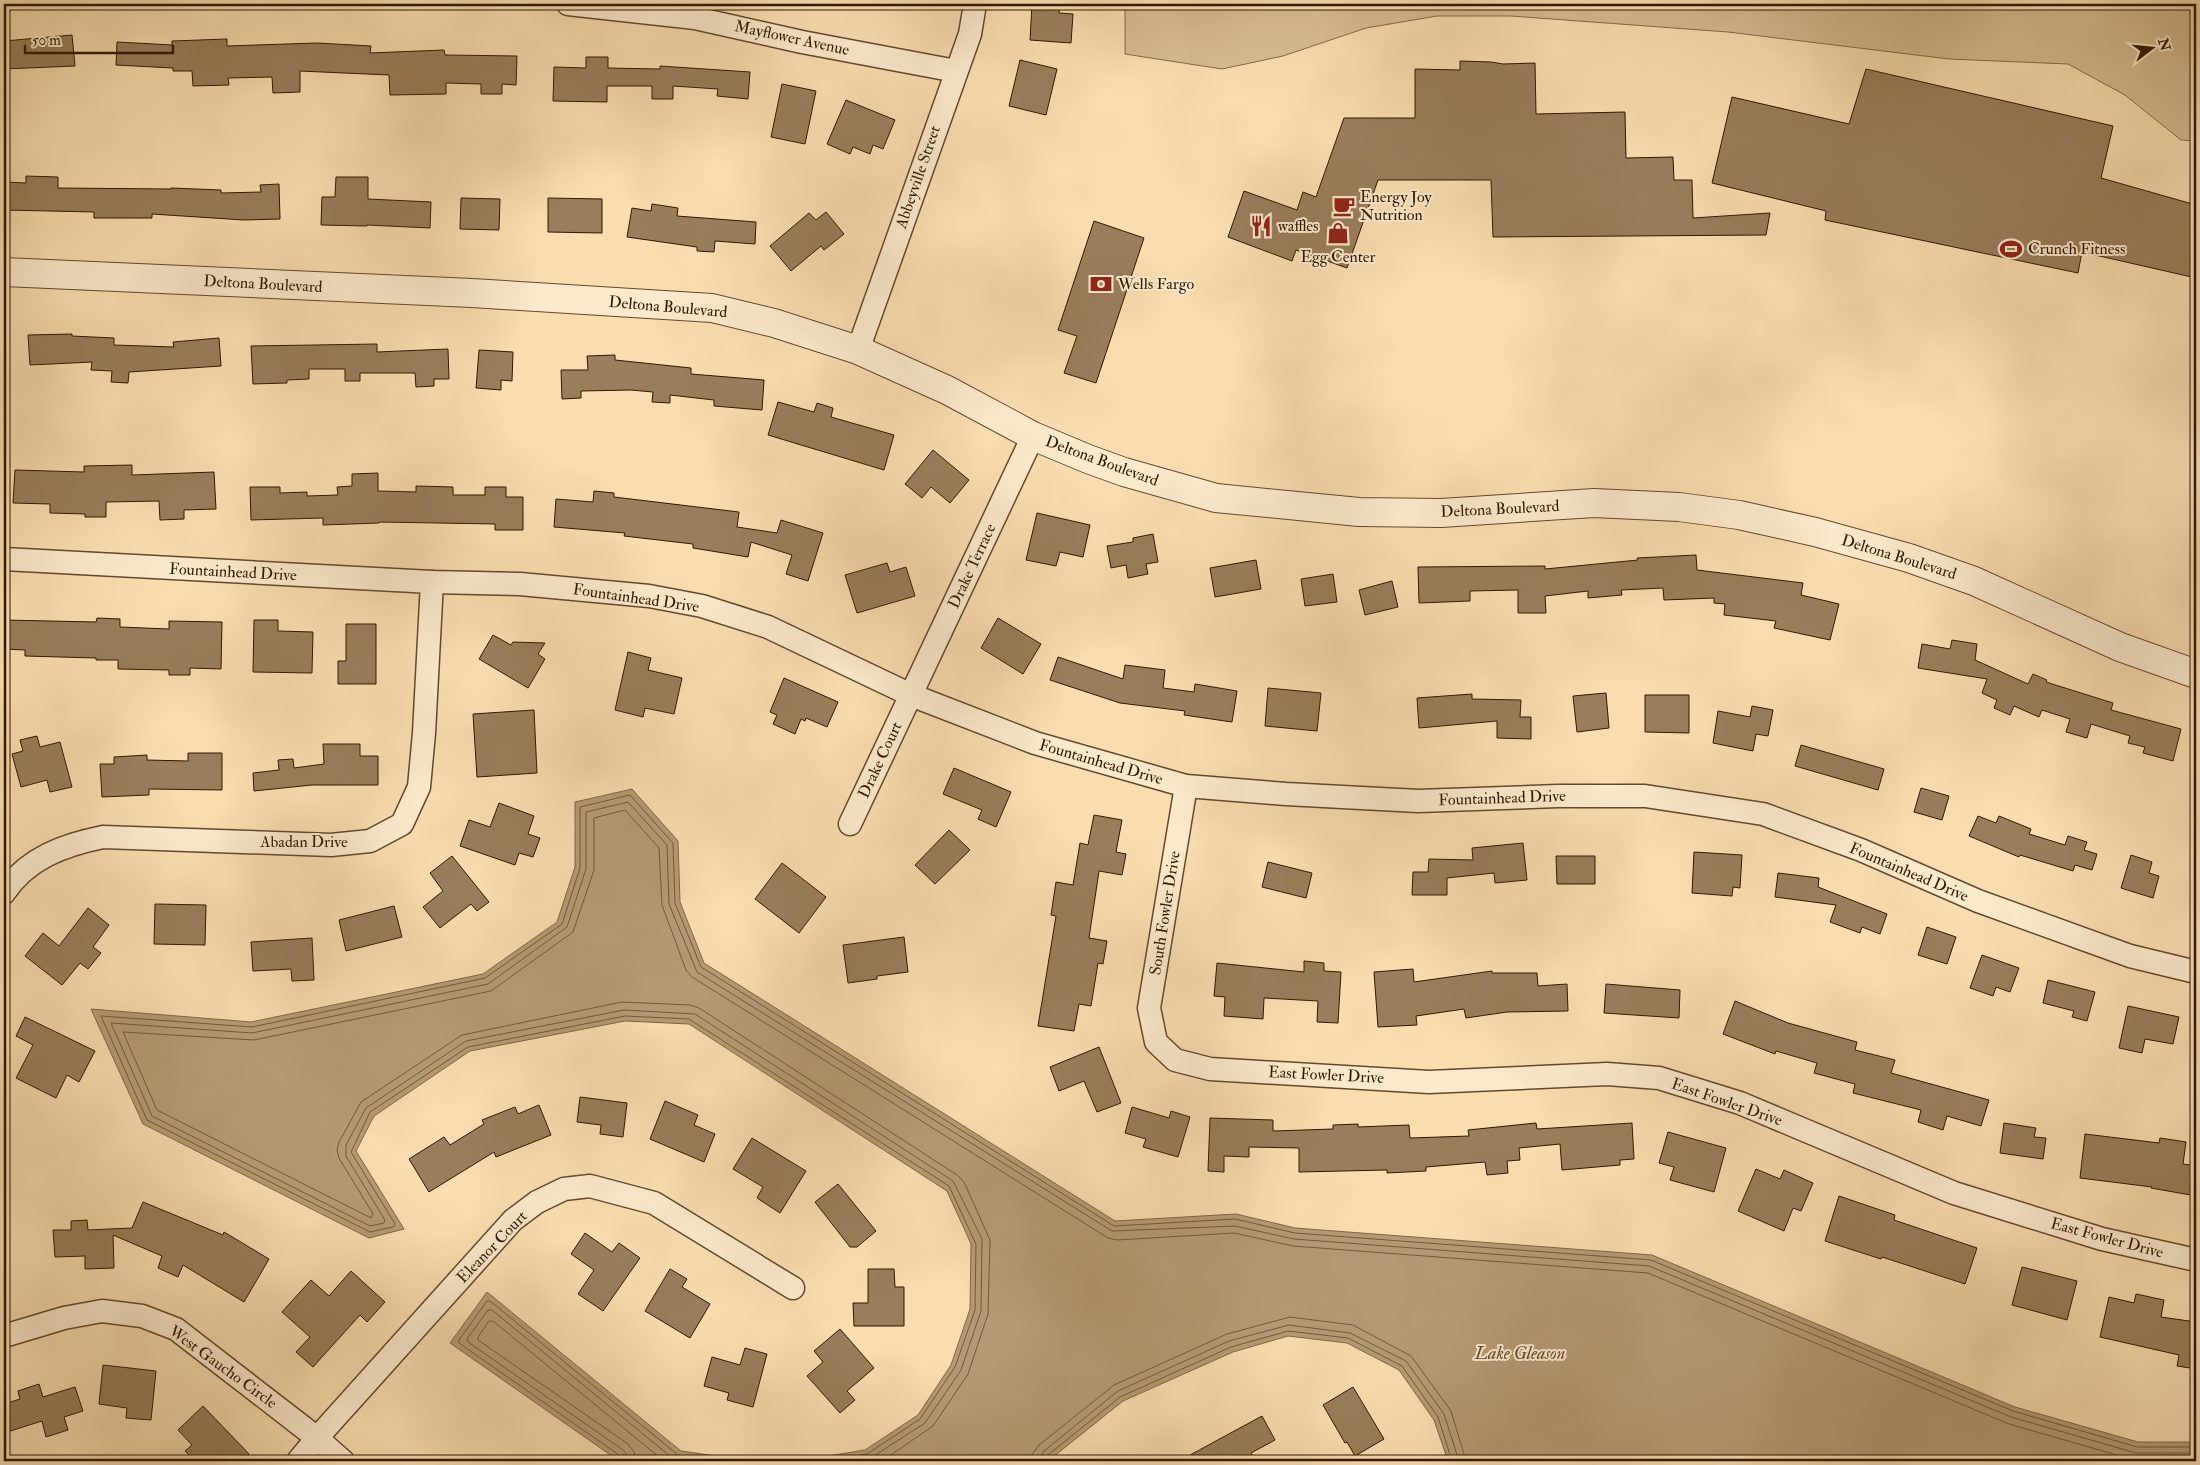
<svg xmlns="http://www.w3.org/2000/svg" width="2200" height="1465" font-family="'IM FELL Double Pica',serif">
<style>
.green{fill:#d7bc91;stroke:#836a48}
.water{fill:#b49a74;stroke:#7f6646}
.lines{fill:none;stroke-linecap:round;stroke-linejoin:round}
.shore{stroke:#72593a;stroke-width:1}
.building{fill:#987e5b;stroke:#2f1800}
.minor-casing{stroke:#62492c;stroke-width:25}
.tertiary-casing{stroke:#62492c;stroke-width:30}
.minor{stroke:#fbe9cb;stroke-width:22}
.tertiary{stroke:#fbe9cb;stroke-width:28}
.labels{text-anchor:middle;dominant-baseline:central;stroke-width:4;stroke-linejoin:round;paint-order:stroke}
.street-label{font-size:16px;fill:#2f1800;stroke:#fbe9cb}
.poi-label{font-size:16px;fill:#2f1800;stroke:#fbe9cb;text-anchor:start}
.water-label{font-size:18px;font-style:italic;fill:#644c2e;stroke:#fbe9cb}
</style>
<rect width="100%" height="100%" fill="#f9ddaf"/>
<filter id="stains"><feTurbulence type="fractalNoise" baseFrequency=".004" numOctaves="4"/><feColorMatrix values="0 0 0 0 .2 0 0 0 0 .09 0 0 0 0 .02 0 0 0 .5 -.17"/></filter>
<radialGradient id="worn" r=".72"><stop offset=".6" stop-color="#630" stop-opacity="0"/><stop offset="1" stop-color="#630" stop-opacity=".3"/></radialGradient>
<polygon class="green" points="1125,4 2196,4 2196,141 2181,140 2125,95 2068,64 1949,59 1728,32 1511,16 1437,16 1366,28 1283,56 1222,69 1125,54"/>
<g class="water">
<polygon points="632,789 678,841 680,902 704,963 1115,1221 1236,1214 1295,1228 1652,1255 2015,1407 2138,1442 2196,1442 2196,1461 1448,1461 1434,1420 1399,1370 1347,1343 1288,1336 1233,1352 1123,1401 1048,1461 797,1461 865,1450 918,1415 951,1365 970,1309 971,1244 947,1191 689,1024 625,1021 470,1051 374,1116 356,1151 404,1229 369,1238 143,1124 91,1009 251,1022 483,974 557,922 575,867 575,802"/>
<polygon points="487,1292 681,1451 751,1461 619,1461 450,1343"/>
</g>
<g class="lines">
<g class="shore">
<polyline points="621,1461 619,1455 459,1343 459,1340 487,1301 490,1301 678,1455 715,1461"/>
<polyline points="628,1461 627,1455 623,1450 468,1342 467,1339 488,1310 492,1310 676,1461"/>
<polyline points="635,1461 634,1452 628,1444 478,1340 478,1337 489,1321 493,1321 664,1461"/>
<polyline points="827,1461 867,1454 920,1419 955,1367 975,1310 976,1244 949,1186 689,1019 625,1016 468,1047 370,1112 351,1152 395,1224 393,1227 370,1232 147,1120 101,1016 252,1027 485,978 562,924 580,868 580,807 630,795 673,843 675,903 701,967 1114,1226 1235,1219 1295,1233 1651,1260 2013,1411 2137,1447 2196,1447"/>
<polyline points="866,1461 925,1423 961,1370 981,1311 982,1239 953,1181 695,1014 624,1010 466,1041 366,1108 346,1145 346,1156 385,1220 384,1223 370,1226 152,1116 111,1023 252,1033 488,984 567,927 586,869 586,812 628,802 667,845 669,904 697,972 1112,1231 1235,1226 1294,1239 1649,1266 2011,1417 2136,1453 2196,1453"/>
<polyline points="882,1461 933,1426 968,1374 988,1314 990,1240 964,1182 957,1175 699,1008 690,1005 622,1002 462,1035 361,1102 339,1142 337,1150 339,1158 373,1214 371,1218 157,1110 123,1032 254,1040 491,991 573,932 594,870 594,818 625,810 659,848 662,905 686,970 692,977 1108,1238 1117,1240 1234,1233 1293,1246 1648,1273 2009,1424 2134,1460 2196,1461"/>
<polyline points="1032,1461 1033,1453 1039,1445 1114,1385 1227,1334 1290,1317 1353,1325 1411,1356 1451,1411 1466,1461"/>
<polyline points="1039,1461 1044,1451 1118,1391 1229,1341 1289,1325 1350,1333 1406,1361 1444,1414 1459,1461"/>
<polyline points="1046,1461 1048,1455 1120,1397 1231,1347 1288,1331 1348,1338 1402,1366 1438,1417 1452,1461"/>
</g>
</g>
<g class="building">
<polygon points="1032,4 1060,4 1059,13 1073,14 1071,43 1030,40"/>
<polygon points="72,35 75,66 4,69 4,41"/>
<polygon points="227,39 227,46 317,43 371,46 370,53 444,50 445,55 517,56 516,85 502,84 502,94 481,94 481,84 446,83 446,94 390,95 389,75 300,71 300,92 273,93 272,77 228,78 229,85 193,86 192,71 173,71 173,68 116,65 117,42 172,45 172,41"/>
<polygon points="586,57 608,57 608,68 660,69 660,66 750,72 748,99 717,96 718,89 673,86 673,99 652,99 652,86 607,86 607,102 553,101 554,67 586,68"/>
<polygon points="1020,60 1057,69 1046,115 1009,106"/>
<polygon points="1460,61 1491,62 1503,64 1535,63 1536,114 1625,112 1626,158 1673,157 1674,180 1692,180 1693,218 1770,213 1766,235 1493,237 1491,180 1378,180 1347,268 1296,250 1292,261 1228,237 1244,191 1297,210 1303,192 1316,197 1344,118 1415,118 1415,69 1460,70"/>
<polygon points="1866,69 2113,126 2101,178 2196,205 2196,278 2082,252 2078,273 1825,220 1826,211 1712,183 1732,97 1849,124"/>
<polygon points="782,84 816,91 805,144 771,137"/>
<polygon points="846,100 895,120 883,149 873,145 870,154 853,147 850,154 827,144"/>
<polygon points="26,176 58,177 58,188 171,189 171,188 221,190 221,193 261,192 260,185 279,184 280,219 244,220 152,214 152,218 94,218 94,212 4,210 4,182 26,183"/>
<polygon points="336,177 368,177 368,199 431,202 430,228 367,225 367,226 321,225 322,197 335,197"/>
<polygon points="461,198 500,199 499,230 460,229"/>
<polygon points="548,198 602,199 602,233 548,232"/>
<polygon points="652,204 678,208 677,216 756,222 755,244 715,241 714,252 697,251 697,247 627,237 632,208 651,211"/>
<polygon points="826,212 844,234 824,250 821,246 791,271 770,246 809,213 816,220"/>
<polygon points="1094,221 1144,238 1096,383 1064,373 1077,336 1058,330"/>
<polygon points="72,334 72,336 114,338 114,345 174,347 173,342 219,338 221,366 129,372 128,383 111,382 112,371 91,370 92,362 30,365 28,335"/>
<polygon points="377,344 377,352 448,349 449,379 434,379 434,386 416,387 415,373 360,373 360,381 345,381 345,369 309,369 309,379 287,380 287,383 253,384 251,346"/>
<polygon points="479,350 513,352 512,381 501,380 501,390 476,388"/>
<polygon points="615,355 615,360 691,368 691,374 764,380 762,410 714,406 714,400 670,395 670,403 652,402 653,392 631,390 581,391 581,398 562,399 561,370 588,370 587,356"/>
<polygon points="778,402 814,412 817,403 833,408 831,417 894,435 884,470 768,435"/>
<polygon points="933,450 969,480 950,503 931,487 922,498 905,484"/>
<polygon points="132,465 132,475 214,472 216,509 184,510 184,519 160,520 159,501 106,502 106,517 85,517 85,514 50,513 50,504 13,503 15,470 84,472 84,466"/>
<polygon points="378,473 378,491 416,492 416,486 453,487 453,495 485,495 485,487 506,487 506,497 523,497 523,530 495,530 495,524 379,522 379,523 323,525 323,518 251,520 250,487 280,487 280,493 307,492 307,496 338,495 337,487 352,486 352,474"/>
<polygon points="594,491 614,493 614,497 739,512 737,527 777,533 781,520 823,533 808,581 786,574 792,555 751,542 748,557 693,548 693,544 624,536 625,533 554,527 556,499 593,502"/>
<polygon points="1037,513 1090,525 1083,557 1060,552 1056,566 1026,560"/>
<polygon points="1153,534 1158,562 1146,564 1148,574 1128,578 1126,565 1111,568 1107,546 1133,542 1133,538"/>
<polygon points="1696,555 1697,570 1803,583 1801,595 1839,604 1830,640 1774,628 1776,621 1724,615 1725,604 1714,603 1714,598 1664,600 1663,588 1621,590 1622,595 1588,598 1588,591 1545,596 1546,613 1518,613 1518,590 1470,591 1470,601 1419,603 1418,567 1545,566 1545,569 1638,560 1637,558"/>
<polygon points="1256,560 1261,589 1215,597 1210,568"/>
<polygon points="887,563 890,572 906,567 915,596 857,613 845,575"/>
<polygon points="1333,574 1337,602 1305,606 1301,579"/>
<polygon points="1392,581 1398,607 1365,615 1359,590"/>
<polygon points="97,618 120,619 120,627 169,629 169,621 222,622 221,669 190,668 190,675 169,675 169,670 118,669 118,660 96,660 96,658 25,656 25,650 4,649 4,620 96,622"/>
<polygon points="998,618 1041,644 1023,674 981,648"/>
<polygon points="254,620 278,620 278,631 313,632 312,673 253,672"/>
<polygon points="346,624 376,624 376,684 338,684 338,661 346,661"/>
<polygon points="493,635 511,645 513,642 545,643 538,654 545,659 528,688 479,659"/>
<polygon points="1952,640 1977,644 1975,660 2028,684 2033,674 2047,680 2046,682 2113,703 2111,710 2181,729 2173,761 2143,753 2145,747 2128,743 2130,736 2091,724 2087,738 2066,732 2070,719 2042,710 2039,717 2014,706 2010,715 1994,708 1997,700 1982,693 1987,679 1918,668 1922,644 1950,649"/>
<polygon points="628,652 651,658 648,670 682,678 674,714 645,708 643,717 615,710"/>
<polygon points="1058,657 1123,679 1125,665 1165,670 1163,688 1194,692 1195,684 1237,691 1232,722 1184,715 1185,711 1120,703 1050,680"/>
<polygon points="784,678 838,702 827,727 806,718 805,721 801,719 795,734 773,724 777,715 770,712"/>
<polygon points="1268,688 1321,693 1317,731 1265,726"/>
<polygon points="1606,693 1609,728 1577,732 1573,696"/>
<polygon points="1472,694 1472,699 1521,700 1520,717 1531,717 1531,739 1497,738 1497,721 1419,728 1417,698"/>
<polygon points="1645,695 1689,695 1689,733 1645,732"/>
<polygon points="1752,706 1773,710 1768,736 1756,734 1753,751 1713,743 1718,711 1750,717"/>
<polygon points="534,710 537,773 477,777 473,714"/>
<polygon points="37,736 40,747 60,742 72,787 50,792 47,780 21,787 12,754 23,751 20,740"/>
<polygon points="323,744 360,744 360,756 378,756 378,785 312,785 254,791 253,773 279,770 278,760 293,759 294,768 324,764"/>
<polygon points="1801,745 1884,769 1878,790 1795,766"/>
<polygon points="188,753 222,753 222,790 149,789 149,795 102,797 100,764 114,764 114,757 147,755 147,760 188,761"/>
<polygon points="954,768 1011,792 996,827 978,819 982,810 943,794"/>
<polygon points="1921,788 1949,796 1942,820 1914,812"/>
<polygon points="499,803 534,816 528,834 540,838 533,857 519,853 515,865 460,846 469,820 490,827"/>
<polygon points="1094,815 1122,820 1116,852 1126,854 1122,875 1099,871 1089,938 1107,941 1103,964 1098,963 1091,1006 1079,1004 1074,1031 1038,1026 1056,916 1051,915 1056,882 1073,885 1080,843 1088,845"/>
<polygon points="1978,816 1996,823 1999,816 2031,829 2029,834 2065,845 2068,836 2087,842 2084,850 2097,854 2092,870 2075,865 2073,871 2020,855 2019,857 1969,836"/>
<polygon points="949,830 970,850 935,884 915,865"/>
<polygon points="1523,843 1527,880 1495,883 1494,873 1447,878 1447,895 1412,895 1413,872 1428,872 1429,859 1473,860 1472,848"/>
<polygon points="1694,852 1742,855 1740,888 1733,887 1732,896 1692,893"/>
<polygon points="2131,855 2152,862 2149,873 2159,876 2153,898 2121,888"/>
<polygon points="452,856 489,902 477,911 471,904 440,928 423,907 443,891 430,873"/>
<polygon points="1556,856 1595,856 1595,884 1557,884"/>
<polygon points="1268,862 1312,873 1306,898 1262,887"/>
<polygon points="782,863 826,897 799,933 755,899"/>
<polygon points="1778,873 1819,878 1818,887 1887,914 1880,934 1862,927 1860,933 1830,922 1836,905 1775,897"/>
<polygon points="155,904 206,905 205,945 154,944"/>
<polygon points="394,906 402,937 346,951 339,920"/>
<polygon points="88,908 109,925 93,947 101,953 88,969 80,963 62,985 25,956 43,933 59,946"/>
<polygon points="1927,927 1956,937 1947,964 1918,955"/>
<polygon points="904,937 908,972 877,976 877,979 848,983 843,945"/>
<polygon points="312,938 314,980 292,981 291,969 253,971 251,942"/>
<polygon points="1982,955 2019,968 2010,992 1996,987 1993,996 1970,988"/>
<polygon points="1304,961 1324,963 1324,971 1341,972 1338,1023 1317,1022 1318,1001 1264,998 1263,1019 1224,1016 1225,997 1214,996 1217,963 1304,972"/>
<polygon points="1413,969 1414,982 1492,971 1492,973 1537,973 1538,986 1567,984 1568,1011 1507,1012 1466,1018 1464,1009 1416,1016 1417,1025 1378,1027 1374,972"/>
<polygon points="2048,980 2095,992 2087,1021 2072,1017 2074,1011 2043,1003"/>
<polygon points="1606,984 1680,990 1679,1018 1604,1013"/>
<polygon points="1735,1001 1788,1023 1857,1042 1855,1050 1895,1060 1891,1073 1989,1100 1981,1126 1947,1116 1943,1130 1918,1122 1921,1110 1853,1093 1855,1084 1814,1073 1817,1063 1776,1051 1775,1054 1723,1034"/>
<polygon points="2128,1006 2179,1017 2173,1044 2145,1039 2142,1053 2119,1048"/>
<polygon points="25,1017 95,1051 79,1082 67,1075 56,1098 16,1078 33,1045 16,1036"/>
<polygon points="1099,1047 1121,1103 1097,1112 1084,1081 1059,1091 1050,1067"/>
<polygon points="580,1097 627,1103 623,1137 600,1134 601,1125 577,1122"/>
<polygon points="665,1101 698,1115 694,1125 715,1134 704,1162 650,1139"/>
<polygon points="539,1105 551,1135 496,1157 494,1152 429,1192 409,1159 444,1137 450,1145 484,1124 482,1120 515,1107 518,1114"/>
<polygon points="1132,1107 1169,1118 1171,1111 1190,1117 1178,1157 1143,1147 1146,1139 1125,1133"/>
<polygon points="1210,1118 1273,1120 1273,1131 1333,1129 1333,1125 1358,1124 1358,1127 1409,1125 1410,1138 1469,1136 1468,1130 1536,1123 1537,1129 1632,1123 1634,1159 1620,1160 1620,1165 1562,1170 1560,1144 1519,1148 1520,1160 1507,1161 1508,1173 1487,1175 1485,1162 1426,1167 1426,1171 1387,1173 1387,1170 1299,1172 1299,1148 1249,1147 1249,1157 1224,1156 1224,1172 1208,1171"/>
<polygon points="2004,1123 2036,1128 2034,1137 2046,1138 2043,1159 2000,1153"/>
<polygon points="1668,1132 1726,1148 1714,1192 1670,1180 1674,1167 1659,1163"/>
<polygon points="2085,1134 2159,1143 2160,1138 2186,1142 2183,1164 2196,1166 2196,1196 2151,1188 2152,1187 2080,1178"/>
<polygon points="752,1138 806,1171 780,1213 757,1198 763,1187 733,1169"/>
<polygon points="1756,1169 1780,1179 1784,1170 1813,1183 1801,1211 1793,1208 1784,1231 1738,1211"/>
<polygon points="838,1184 876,1231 857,1247 850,1247 815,1202"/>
<polygon points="1839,1196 1895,1215 1894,1220 1977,1248 1965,1284 1882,1257 1881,1259 1825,1241"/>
<polygon points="143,1202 223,1235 224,1232 269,1259 244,1302 183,1265 178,1277 158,1268 162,1256 113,1235 114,1268 85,1269 85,1256 55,1257 53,1230 71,1230 71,1221 87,1220 88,1230 132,1228"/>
<polygon points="585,1233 612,1252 619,1243 640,1258 603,1311 578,1294 594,1270 571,1254"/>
<polygon points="2022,1267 2077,1281 2067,1320 2012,1305"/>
<polygon points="670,1269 687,1279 682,1287 710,1304 690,1338 645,1311"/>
<polygon points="868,1269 894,1269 895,1287 904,1287 904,1326 854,1326 853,1303 868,1303"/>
<polygon points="351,1271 385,1302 367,1322 360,1315 313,1367 296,1352 310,1337 282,1312 311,1280 329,1296"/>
<polygon points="2136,1294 2164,1300 2161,1317 2196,1322 2196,1369 2177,1366 2179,1355 2100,1337 2109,1297 2134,1303"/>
<polygon points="840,1329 874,1368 847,1391 855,1400 840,1413 807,1376 823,1362 814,1351"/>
<polygon points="745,1348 767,1354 753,1407 727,1400 729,1393 704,1386 712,1357 740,1365"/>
<polygon points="103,1365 156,1371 151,1420 126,1418 127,1408 99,1404"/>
<polygon points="39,1384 43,1397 75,1387 83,1411 64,1417 68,1430 46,1437 42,1421 4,1433 4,1404 20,1399 18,1391"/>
<polygon points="1353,1387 1384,1439 1355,1456 1347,1442 1345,1443 1323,1405"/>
<polygon points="203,1406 249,1454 241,1461 195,1461 185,1451 192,1445 178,1430"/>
<polygon points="1262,1416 1275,1440 1251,1453 1256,1461 1179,1461"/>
</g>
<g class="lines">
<g class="minor-casing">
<g id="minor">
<polyline points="568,4 695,18 802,42 956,71"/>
<polyline points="858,350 970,34 975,4"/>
<polyline points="4,559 432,582 520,584 649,596 702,606 768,627 911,695 1035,743 1186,786 1286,794 1418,801 1558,796 1645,796 1763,814 1861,850 1978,901 2130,956 2196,972"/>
<polyline points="1186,786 1149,1008 1156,1042 1175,1060 1210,1069 1429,1082 1607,1074 1659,1078 1740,1103 1954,1193 2102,1239 2196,1260"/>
<polyline points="850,824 1033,436"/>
<path d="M4 893C27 858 64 845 103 837L331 845 370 841 402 824 419 787 424 733 432 582"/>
<polyline points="4,1336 64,1318 102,1311 142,1316 176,1329 317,1438 343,1461"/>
<polyline points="298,1461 317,1438 513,1220 537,1202 564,1189 590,1186 654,1203 793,1288"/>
</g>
</g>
<g class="tertiary-casing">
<polyline id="tertiary" points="4,272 472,293 712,308 774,323 858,350 947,390 1033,436 1088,459 1124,472 1216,498 1359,512 1441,513 1594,503 1679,507 1739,515 1815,532 1909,558 1974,581 2120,647 2196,674"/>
</g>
<use href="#minor" class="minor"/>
<use href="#tertiary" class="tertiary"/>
</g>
<defs>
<g id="cafe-bare" transform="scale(1.725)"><path d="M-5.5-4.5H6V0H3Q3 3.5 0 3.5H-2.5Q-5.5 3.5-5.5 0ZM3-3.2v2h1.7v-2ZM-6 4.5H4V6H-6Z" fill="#8f2418" stroke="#fbe9cb" stroke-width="2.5" paint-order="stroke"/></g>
<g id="restaurant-bare" transform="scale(1.725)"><path d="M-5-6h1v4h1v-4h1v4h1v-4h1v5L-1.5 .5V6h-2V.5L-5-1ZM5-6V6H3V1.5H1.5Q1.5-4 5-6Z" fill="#8f2418" stroke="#fbe9cb" stroke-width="2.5" paint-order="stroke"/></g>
<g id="shop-bare" transform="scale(1.725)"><path d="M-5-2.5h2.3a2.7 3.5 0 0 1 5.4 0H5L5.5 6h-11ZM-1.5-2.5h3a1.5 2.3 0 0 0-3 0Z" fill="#8f2418" stroke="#fbe9cb" stroke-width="2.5" paint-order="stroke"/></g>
<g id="stadium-bare" transform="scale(1.725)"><path d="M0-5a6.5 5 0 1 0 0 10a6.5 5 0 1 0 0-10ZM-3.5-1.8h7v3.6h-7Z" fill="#8f2418" stroke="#fbe9cb" stroke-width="2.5" paint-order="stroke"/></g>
<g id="bank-bare" transform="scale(1.725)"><path d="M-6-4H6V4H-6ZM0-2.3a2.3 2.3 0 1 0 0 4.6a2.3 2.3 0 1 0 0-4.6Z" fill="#8f2418" stroke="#fbe9cb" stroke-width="2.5" paint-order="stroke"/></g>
</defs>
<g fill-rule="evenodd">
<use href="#cafe-bare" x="1344" y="206"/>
<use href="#restaurant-bare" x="1261" y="226"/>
<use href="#shop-bare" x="1338" y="233"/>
<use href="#stadium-bare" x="2011" y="249"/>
<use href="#bank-bare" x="1101" y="284"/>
</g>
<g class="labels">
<g class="street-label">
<text transform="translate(792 38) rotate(12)">Mayflower Avenue</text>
<text transform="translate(918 177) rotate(-71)">Abbeyville Street</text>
<text transform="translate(263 284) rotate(3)">Deltona Boulevard</text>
<text transform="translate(668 307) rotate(5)">Deltona Boulevard</text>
<text transform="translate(1102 461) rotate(20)">Deltona Boulevard</text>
<text transform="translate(1500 509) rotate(-3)">Deltona Boulevard</text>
<text transform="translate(1899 557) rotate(17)">Deltona Boulevard</text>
<text transform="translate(972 566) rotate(-65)">Drake Terrace</text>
<text transform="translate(233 572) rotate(3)">Fountainhead Drive</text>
<text transform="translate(636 598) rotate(8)">Fountainhead Drive</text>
<text transform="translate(880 760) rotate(-65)">Drake Court</text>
<text transform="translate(1101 762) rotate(16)">Fountainhead Drive</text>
<text transform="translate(1502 798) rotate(-2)">Fountainhead Drive</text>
<text x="304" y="842">Abadan Drive</text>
<text transform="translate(1909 872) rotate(23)">Fountainhead Drive</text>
<text transform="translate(1165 913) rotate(-81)">South Fowler Drive</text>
<text transform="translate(1326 1075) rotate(3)">East Fowler Drive</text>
<text transform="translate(1727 1102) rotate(19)">East Fowler Drive</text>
<text transform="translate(2107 1238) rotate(15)">East Fowler Drive</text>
<text transform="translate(492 1247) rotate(-46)">Eleanor Court</text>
<text transform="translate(223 1367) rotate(36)">West Gaucho Circle</text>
</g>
<g class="poi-label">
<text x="1360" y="197">Energy Joy<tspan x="1360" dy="18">Nutrition</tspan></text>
<text x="1278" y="226">waffles</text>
<text x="2028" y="249">Crunch Fitness</text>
<text x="1338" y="257" text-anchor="middle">Egg Center</text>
<text x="1118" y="284">Wells Fargo</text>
</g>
<g class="water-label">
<text x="1520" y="1353">Lake Gleason</text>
</g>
</g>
<rect width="2200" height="1465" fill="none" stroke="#f9ddaf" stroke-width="20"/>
<rect x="5" y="5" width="2190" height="1455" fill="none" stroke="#2f1800" stroke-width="2.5"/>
<rect x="10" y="10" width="2180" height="1445" fill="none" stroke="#2f1800"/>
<g transform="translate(2152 48) rotate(74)" stroke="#fbe9cb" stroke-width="4" paint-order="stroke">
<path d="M0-4L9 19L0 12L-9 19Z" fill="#2f1800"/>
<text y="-8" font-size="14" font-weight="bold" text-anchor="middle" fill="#2f1800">N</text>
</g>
<path d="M25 45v8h148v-8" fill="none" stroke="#2f1800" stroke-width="2.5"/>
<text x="32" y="45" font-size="15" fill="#2f1800" stroke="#fbe9cb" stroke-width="4" paint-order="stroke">50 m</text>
<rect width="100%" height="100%" filter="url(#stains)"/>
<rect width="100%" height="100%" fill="url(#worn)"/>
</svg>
